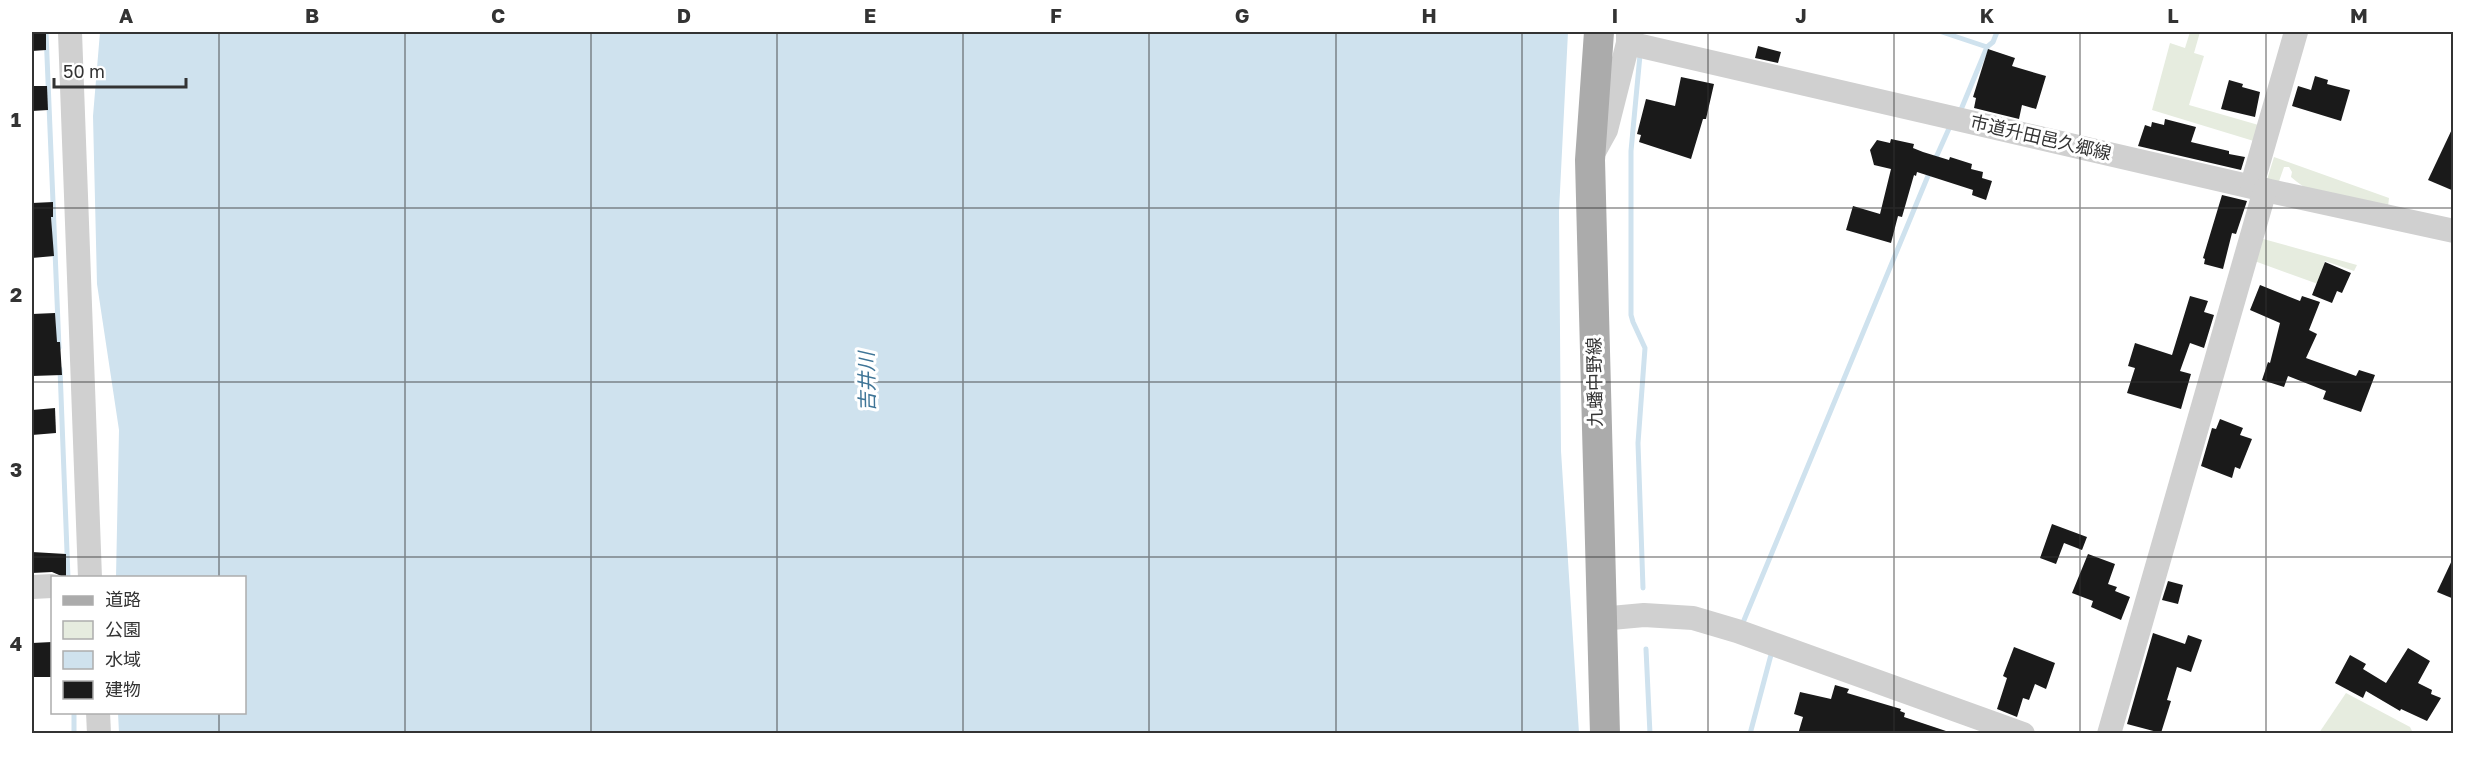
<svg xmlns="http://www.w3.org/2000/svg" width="2485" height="765" font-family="'Golos Text','Noto Sans JP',sans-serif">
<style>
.green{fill:#e6ecdf}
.water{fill:#cfe2ee}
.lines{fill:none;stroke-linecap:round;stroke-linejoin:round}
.stream{stroke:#cfe2ee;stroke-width:5}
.building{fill:#1a1a1a}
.minor{stroke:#d0d0d0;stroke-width:24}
.major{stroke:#ababab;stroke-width:30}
.grid{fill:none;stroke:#333;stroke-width:1.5;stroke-opacity:0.55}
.labels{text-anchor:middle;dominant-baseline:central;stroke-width:6;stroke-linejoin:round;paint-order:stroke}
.street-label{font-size:18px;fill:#333;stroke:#fff}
.water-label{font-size:20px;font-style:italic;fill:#3f7597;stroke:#fff}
.neatline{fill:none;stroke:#333;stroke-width:2}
.grid-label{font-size:20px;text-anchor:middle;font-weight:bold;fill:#333}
</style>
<rect width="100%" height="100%" fill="#fff"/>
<g class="green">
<polygon points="2190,32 2200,32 2194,53 2204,56 2189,105 2262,126 2257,142 2152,110 2170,43 2185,48"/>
<path d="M2274 157 2389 198 2388 207C2352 203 2320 203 2291 177L2292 172 2289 167H2284L2277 187 2266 183Z"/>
<polygon points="2256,237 2357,265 2354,271 2325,261 2318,284 2249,259"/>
<polygon points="2346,693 2410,727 2413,733 2319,733"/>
</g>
<polygon class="water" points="100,32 1568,32 1559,211 1561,451 1579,733 119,733 118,713 244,712 244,578 116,577 119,430 97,284 93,116"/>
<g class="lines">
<g class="stream">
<polyline points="46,32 59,348"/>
<polyline points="1942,32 1987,47"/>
<polyline points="1641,33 1641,32"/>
<polyline points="1960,112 1987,47 1993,42 1997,32"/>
<polyline points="1934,162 1951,124"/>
<polyline points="60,369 68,578"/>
<polyline points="1643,588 1638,443 1645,348 1633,322 1631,315 1631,151 1640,55 1644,55"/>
<polyline points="1742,625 1930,171"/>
<polyline points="1646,649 1650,734"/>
<polyline points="74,712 74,734"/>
<polyline points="1750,734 1772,651"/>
</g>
</g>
<g class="building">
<polygon points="32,32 46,32 46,50 32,51"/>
<polygon points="1758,46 1781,52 1778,63 1755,58"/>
<polygon points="1988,49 2015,58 2012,66 2046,76 2036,109 2022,105 2019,119 1974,108 1976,98 1973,97"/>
<polygon points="2315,76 2328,80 2327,84 2350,90 2341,121 2292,106 2298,86 2311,90"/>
<polygon points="1681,77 1714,84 1706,119 1703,119 1691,159 1639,142 1641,135 1637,134 1646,99 1675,106"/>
<polygon points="2229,80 2243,84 2242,87 2260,92 2255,117 2221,109"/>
<polygon points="32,86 47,86 48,110 32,111"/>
<polygon points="2165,119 2196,127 2191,142 2229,151 2229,154 2245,157 2241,170 2138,146 2145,125 2151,127 2152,122 2164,125"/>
<polygon points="2454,125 2454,191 2428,180"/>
<polygon points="1891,139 1914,144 1913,148 1923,152 1949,160 1950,157 1972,164 1971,169 1983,172 1982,178 1992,181 1986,200 1972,195 1973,190 1917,172 1916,176 1914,175 1902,217 1898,216 1891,243 1846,230 1853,206 1880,214 1891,169 1874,165 1870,150 1877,140 1890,143"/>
<polygon points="2222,195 2247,201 2236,234 2232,233 2223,269 2204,264 2205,259 2203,258"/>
<polygon points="53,202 53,217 51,217 54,256 32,258 32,203"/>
<polygon points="2325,262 2351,273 2342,293 2337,291 2332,303 2312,295"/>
<polygon points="2260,285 2300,301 2302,296 2320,302 2309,330 2317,334 2306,358 2356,376 2359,370 2375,375 2361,412 2323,399 2326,391 2288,376 2284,387 2262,380 2268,362 2270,363 2280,323 2250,310"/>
<polygon points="2190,296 2208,301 2204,312 2214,315 2204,348 2190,343 2180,371 2191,374 2181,409 2127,393 2135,368 2128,366 2135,343 2172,355"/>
<polygon points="55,313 57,342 60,342 62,375 32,376 32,314"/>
<polygon points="55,408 56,433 32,435 32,410"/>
<polygon points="2220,419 2243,428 2240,435 2252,439 2240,469 2235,467 2232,478 2201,466 2212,428 2216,429"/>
<polygon points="2052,524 2087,537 2082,550 2064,543 2056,564 2040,558"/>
<polygon points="32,552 66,554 66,578 52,572 32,573"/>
<polygon points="2088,554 2115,564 2108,584 2117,587 2115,591 2130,597 2121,620 2091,607 2093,601 2072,593"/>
<polygon points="2454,556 2454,599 2437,592"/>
<polygon points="2168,581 2183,585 2178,604 2162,600"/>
<polygon points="2153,633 2185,644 2188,635 2202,640 2191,672 2177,667 2167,700 2171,701 2161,733 2127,724"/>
<polygon points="52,642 52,677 32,677 32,643"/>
<polygon points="2014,647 2055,663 2046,689 2035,684 2029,700 2023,698 2017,717 1997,709 2007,678 2003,676"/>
<polygon points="2408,648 2430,661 2418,683 2432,690 2431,694 2441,698 2427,721 2401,709 2400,711 2366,691 2363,698 2335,683 2350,655 2366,664 2363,669 2386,683"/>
<polygon points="1835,685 1849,689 1847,693 1901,709 1900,711 1905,713 1904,717 1946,731 1945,734 1798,734 1803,717 1794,714 1800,692 1831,699"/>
</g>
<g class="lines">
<g class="minor">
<polyline points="70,32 90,578"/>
<polyline points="1628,43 2265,190 2454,231"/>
<polyline points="1595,150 1606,130 1628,43 1628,32"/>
<polyline points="2252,185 2296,32"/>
<polyline points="32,587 52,586"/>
<polyline points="1600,619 1644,615 1693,618 1737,631 2023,734"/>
<polyline points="98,712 99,734"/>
<polyline points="2109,734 2265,190"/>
</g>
<polyline class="major" points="1599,32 1590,160 1605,734"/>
</g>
<path class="grid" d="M219 32V578M405 32V734M591 32V734M777 32V734M963 32V734M1149 32V734M1336 32V734M1522 32V734M1708 32V734M1894 32V734M2080 32V734M2266 32V734M32 208H2454M32 382H2454M32 557H2454M219 712V734"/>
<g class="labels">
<g class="street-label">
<text transform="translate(2041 137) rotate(13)">市道升田邑久郷線</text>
<text transform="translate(1594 382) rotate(-91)">九蟠中野線</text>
</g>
<g class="water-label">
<text transform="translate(866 382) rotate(-91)">吉井川</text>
</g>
</g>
<rect width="2485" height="765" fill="none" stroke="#ffffff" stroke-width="66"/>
<rect x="51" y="576" width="195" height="138" fill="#ffffff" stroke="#adadad" stroke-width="1.5"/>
<rect x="63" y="596" width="30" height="9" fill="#ababab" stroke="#adadad" stroke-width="1.5"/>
<text x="105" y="606" font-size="18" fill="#333333">道路</text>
<rect x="63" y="621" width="30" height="18" fill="#e6ecdf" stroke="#adadad" stroke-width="1.5"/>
<text x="105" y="636" font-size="18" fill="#333333">公園</text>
<rect x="63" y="651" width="30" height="18" fill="#cfe2ee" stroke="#adadad" stroke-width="1.5"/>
<text x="105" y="666" font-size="18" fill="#333333">水域</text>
<rect x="63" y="681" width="30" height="18" fill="#1a1a1a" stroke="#adadad" stroke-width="1.5"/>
<text x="105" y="696" font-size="18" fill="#333333">建物</text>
<path d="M54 78v9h132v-9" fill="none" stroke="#333333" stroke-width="3"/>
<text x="63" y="78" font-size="18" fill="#333333" stroke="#ffffff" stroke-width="4.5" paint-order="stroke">50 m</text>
<rect x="33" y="33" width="2419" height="699" class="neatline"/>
<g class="grid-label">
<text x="126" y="23">A</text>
<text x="312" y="23">B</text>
<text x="498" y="23">C</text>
<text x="684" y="23">D</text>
<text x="870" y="23">E</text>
<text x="1056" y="23">F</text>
<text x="1242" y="23">G</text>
<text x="1429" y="23">H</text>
<text x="1615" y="23">I</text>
<text x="1801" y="23">J</text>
<text x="1987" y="23">K</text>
<text x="2173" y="23">L</text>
<text x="2359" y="23">M</text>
<text x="16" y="127">1</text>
<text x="16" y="302">2</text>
<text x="16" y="477">3</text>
<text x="16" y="651">4</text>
</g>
</svg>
